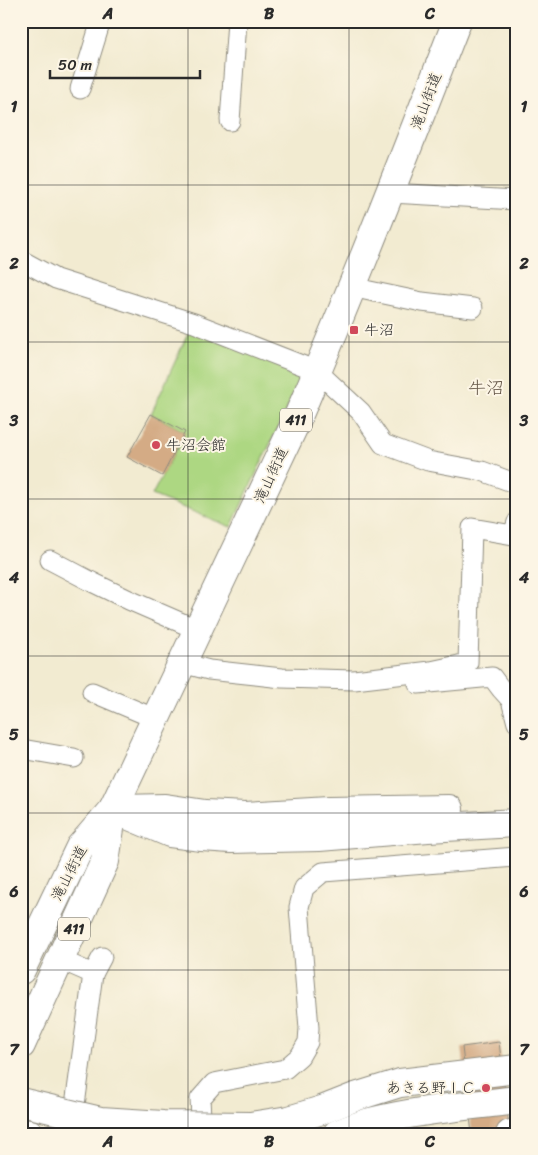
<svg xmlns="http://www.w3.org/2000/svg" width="538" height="1155" font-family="Sriracha,'Klee One',sans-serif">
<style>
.green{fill:#add782;stroke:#6c8156}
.building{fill:#d4ab85}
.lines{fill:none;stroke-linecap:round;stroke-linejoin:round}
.minor-casing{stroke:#8e8b7e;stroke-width:21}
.highway-casing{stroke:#8e8b7e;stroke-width:30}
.minor{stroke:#fff;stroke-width:19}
.highway{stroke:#fff;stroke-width:28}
.highway-bridge-casing{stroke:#8e8b7e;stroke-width:30;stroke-linecap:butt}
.highway-bridge{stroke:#fff;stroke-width:28}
.grid{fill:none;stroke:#2b2b2b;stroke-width:1;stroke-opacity:0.55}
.poi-dot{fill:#d1495b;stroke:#fcf5e5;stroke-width:2}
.labels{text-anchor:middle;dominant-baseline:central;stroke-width:4;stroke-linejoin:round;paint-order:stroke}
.shield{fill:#fcf5e5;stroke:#6a6863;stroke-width:1}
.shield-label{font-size:14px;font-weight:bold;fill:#2b2b2b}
.street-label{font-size:15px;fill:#2b2b2b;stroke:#fcf5e5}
.poi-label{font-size:15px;fill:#2b2b2b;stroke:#fcf5e5;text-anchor:start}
.quarter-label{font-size:18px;fill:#66584a;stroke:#fcf5e5}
.neatline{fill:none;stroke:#2b2b2b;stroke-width:2}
.grid-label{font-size:16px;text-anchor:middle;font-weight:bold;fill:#2b2b2b}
</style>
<rect width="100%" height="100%" fill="#fcf5e5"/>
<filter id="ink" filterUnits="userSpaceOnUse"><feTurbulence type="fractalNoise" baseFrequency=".02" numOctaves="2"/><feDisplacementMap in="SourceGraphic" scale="10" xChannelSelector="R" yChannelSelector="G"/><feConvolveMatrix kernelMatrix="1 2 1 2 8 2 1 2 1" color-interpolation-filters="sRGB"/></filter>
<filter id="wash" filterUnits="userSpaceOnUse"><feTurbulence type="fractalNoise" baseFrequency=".0096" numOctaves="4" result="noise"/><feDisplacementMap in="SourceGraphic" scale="20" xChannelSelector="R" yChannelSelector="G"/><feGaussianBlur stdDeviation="1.12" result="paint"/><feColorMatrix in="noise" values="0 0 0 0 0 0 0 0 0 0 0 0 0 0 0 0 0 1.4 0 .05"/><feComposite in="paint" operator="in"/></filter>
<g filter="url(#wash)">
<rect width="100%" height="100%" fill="#f2ebd1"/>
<polygon class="green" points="190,329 303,374 231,527 152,495 185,432 151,414"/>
<g id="blocks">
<g class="building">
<polygon points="151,414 185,432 162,476 127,457"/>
<polygon points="499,1042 510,1134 472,1134 462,1047"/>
</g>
</g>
</g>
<g filter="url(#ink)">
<use href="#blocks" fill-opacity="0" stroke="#8e8b7e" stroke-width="1"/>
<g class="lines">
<g class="minor-casing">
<g id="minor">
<polyline points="80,89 101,21"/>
<polyline points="230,121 237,21"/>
<polyline points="391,193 517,200"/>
<polyline points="21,260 56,279 194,323 317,371 361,412 383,444 428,461 482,471 517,484"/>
<polyline points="353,285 365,290 422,302 473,308"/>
<polyline points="50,560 92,582 129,600 198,630"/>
<polyline points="182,663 209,670 282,678 354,680 431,671 468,663 472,528 513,535 517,522"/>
<polyline points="418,684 492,677 501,689 511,700"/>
<polyline points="92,692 156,719"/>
<polyline points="517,698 511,700 517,723"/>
<polyline points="21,750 22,749 74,758"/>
<polyline points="61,960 93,974 102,957"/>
<polyline points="71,1134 93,974"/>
<polyline points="202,1134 200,1099 214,1083 285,1069 300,1056 308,1042 309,1028 299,907 304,888 323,872 517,857"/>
</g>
</g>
<g class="highway-casing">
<g id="highway">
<polyline points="113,809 170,833 202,837 231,839 319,837 428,828 517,823"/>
<polyline points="122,809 165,808 205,814 245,816 329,811 449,809"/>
<polyline points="21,970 80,847 113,809"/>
<path d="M21 1045 105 861 113 809 294 426C351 293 404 157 457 21"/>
<polyline points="250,1126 289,1120 322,1110 355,1097 400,1083 517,1069"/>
<polyline points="21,1133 30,1134"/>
<path d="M337 1134C348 1130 359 1125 370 1122 418 1110 468 1106 517 1100"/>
<polyline points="510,1134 517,1133"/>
</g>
</g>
<use href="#minor" class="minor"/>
<use href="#highway" class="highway"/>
<g class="highway-bridge-casing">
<polyline id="highway-bridge" points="21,1102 101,1121 163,1125 250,1126"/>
</g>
<use href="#highway-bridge" class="highway-bridge"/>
</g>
</g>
<path class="grid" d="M188 21V1134M349 21V1134M21 185H517M21 342H517M21 499H517M21 656H517M21 813H517M21 970H517"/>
<g class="poi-dot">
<rect x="349" y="325" width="10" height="10" rx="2.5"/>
<circle cx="156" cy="445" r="5"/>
<circle cx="486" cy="1088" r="5"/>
</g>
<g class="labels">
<g class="shield">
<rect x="280" y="408.5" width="32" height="23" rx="4"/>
<rect x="58" y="917.5" width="32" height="23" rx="4"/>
</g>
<g class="shield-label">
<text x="296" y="420">411</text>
<text x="74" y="929">411</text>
</g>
<g class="street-label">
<text transform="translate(426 101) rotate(-69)">滝山街道</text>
<text transform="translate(271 475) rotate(-65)">滝山街道</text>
<text transform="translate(69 873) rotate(-63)">滝山街道</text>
</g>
<g class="poi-label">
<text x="364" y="330">牛沼</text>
<text x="166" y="445">牛沼会館</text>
<text x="476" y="1088" text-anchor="end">あきる野ＩＣ</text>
</g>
<g class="quarter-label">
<text x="486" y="388">牛沼</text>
</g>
</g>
<rect width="538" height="1155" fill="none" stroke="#fcf5e5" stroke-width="55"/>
<path d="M50 70v8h150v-8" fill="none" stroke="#2b2b2b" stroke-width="2.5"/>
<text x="58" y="70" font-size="15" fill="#2b2b2b" stroke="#fcf5e5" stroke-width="4" paint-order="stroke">50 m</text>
<rect x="28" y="28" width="482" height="1100" class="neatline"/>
<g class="grid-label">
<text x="108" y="19">A</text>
<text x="269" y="19">B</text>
<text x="430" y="19">C</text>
<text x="14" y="112">1</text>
<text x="524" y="112">1</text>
<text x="14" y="269">2</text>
<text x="524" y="269">2</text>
<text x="14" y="426">3</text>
<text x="524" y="426">3</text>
<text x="14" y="583">4</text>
<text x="524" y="583">4</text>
<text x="14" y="740">5</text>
<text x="524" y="740">5</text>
<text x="14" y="897">6</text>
<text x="524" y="897">6</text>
<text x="14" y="1055">7</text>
<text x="524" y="1055">7</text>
<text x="108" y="1147">A</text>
<text x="269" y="1147">B</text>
<text x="430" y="1147">C</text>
</g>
</svg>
